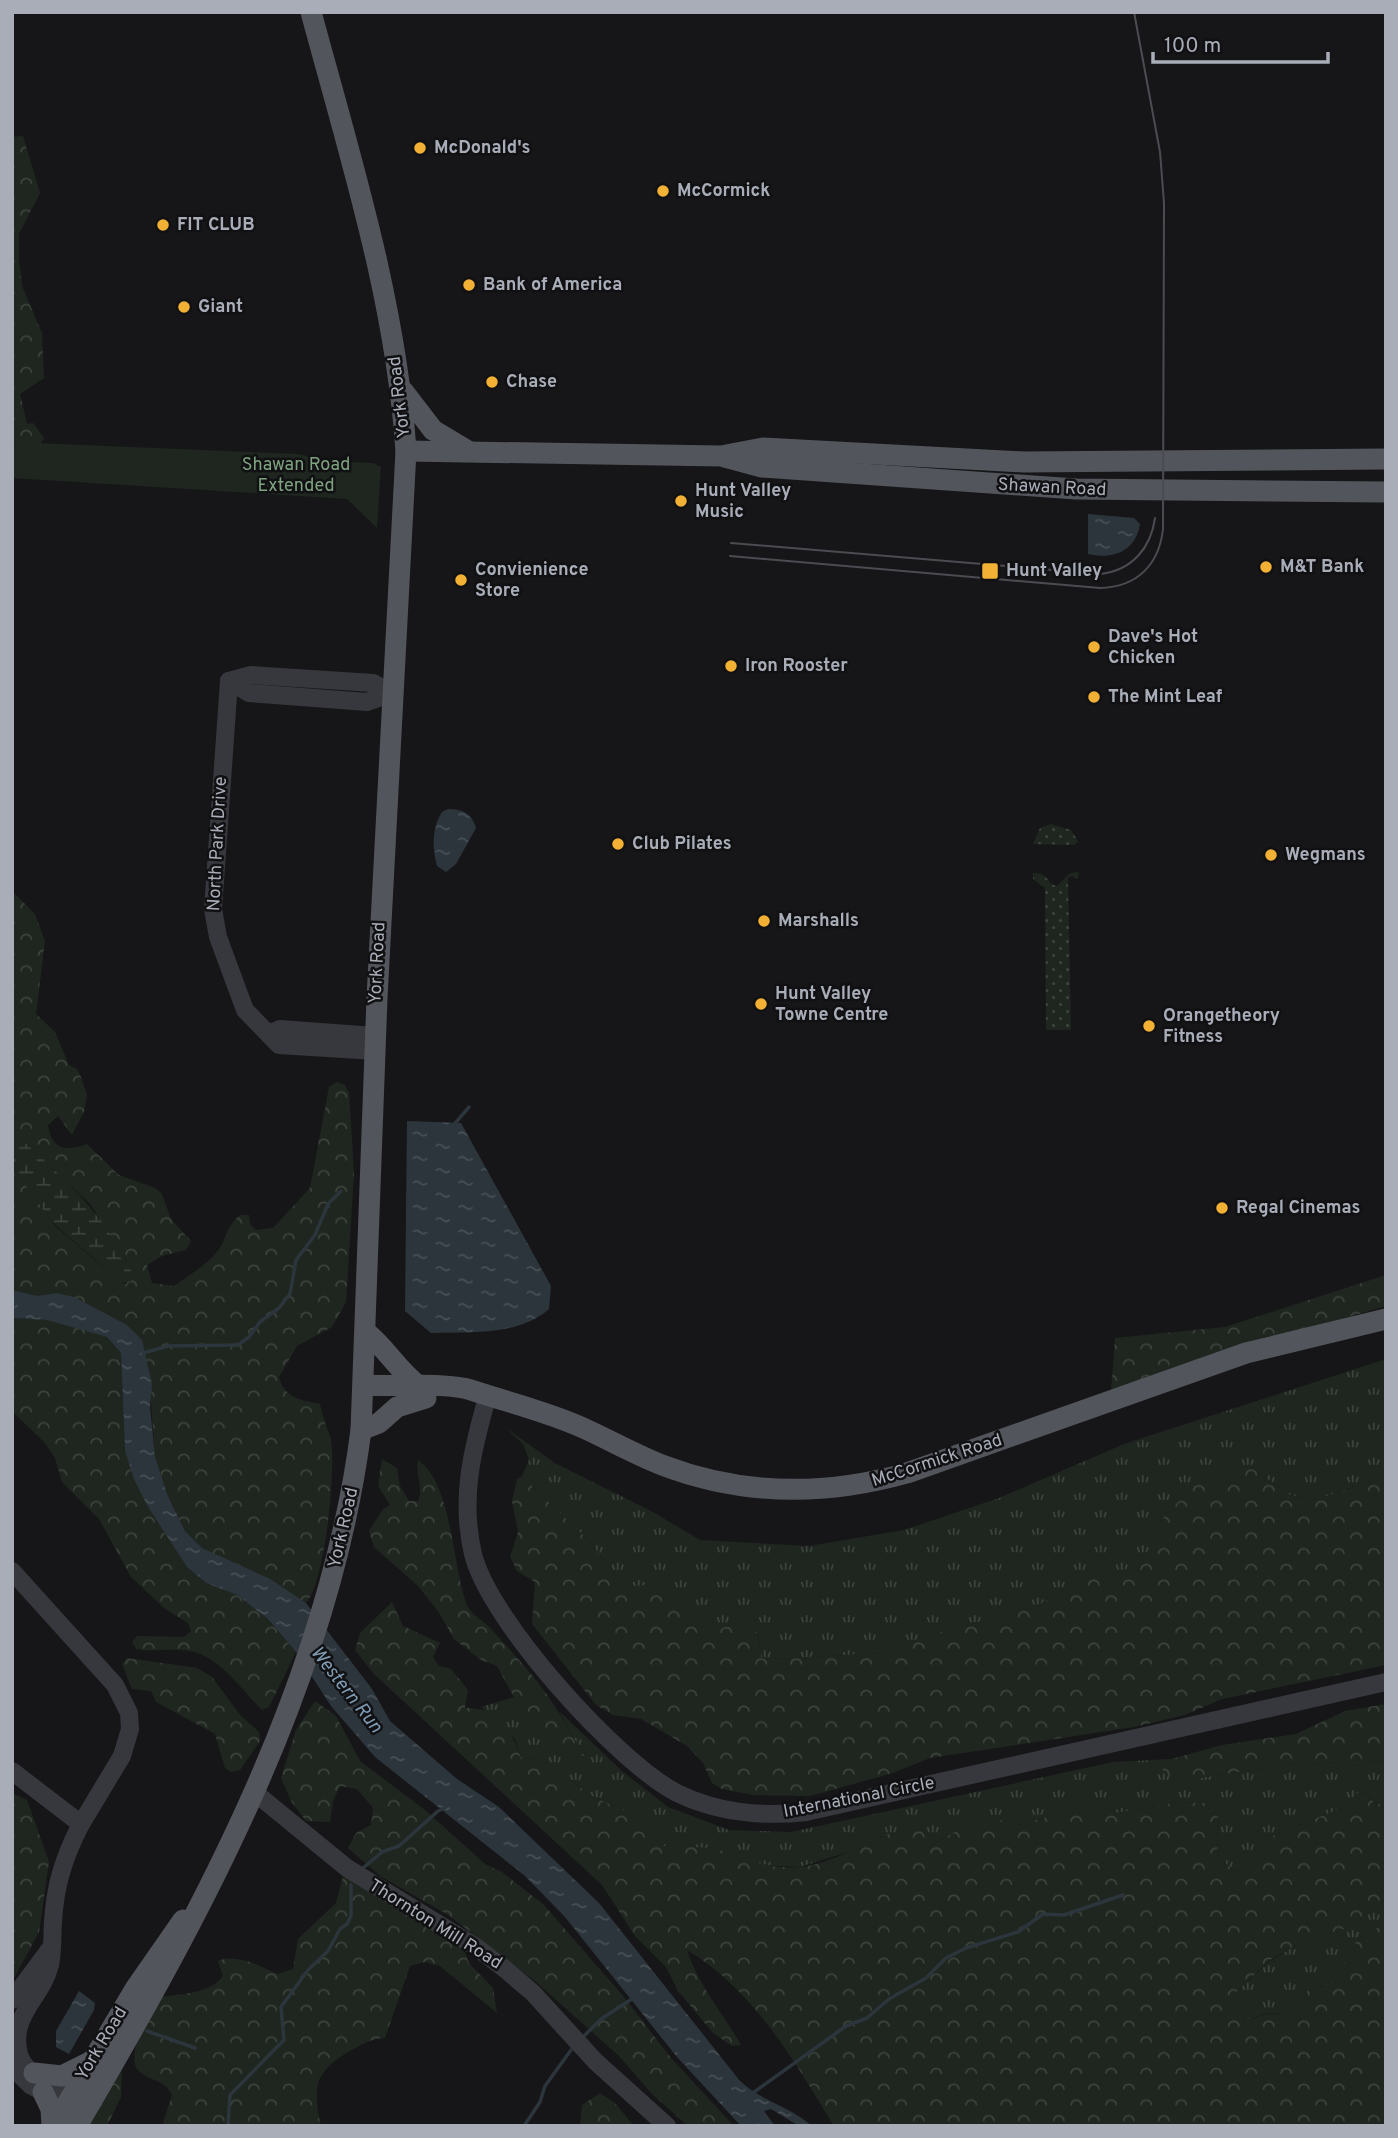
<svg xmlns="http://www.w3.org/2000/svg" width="1398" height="2138" font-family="Overpass,sans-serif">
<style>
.grass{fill:url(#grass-tufts)}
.forest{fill:url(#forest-crowns)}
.wetland{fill:url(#wetland-marsh)}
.park{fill:#1e261f}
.garden{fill:url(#garden-dots)}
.water{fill:url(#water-ripples)}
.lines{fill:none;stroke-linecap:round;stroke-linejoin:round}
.stream{stroke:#2c353c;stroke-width:3.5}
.minor{stroke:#37383d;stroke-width:18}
.major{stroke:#53555c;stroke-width:21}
.tram{stroke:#4a4c52;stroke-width:2}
.poi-dot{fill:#f2b134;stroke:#111113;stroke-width:2.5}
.labels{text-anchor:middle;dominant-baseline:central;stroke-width:5;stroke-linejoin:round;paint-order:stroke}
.poi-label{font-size:18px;font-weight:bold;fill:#a8adb8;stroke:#111113;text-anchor:start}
.street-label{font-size:18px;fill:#a8adb8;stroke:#111113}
.park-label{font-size:18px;fill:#7fa381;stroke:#111113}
.water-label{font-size:19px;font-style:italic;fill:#7f9bb3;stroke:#111113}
</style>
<defs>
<pattern id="grass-tufts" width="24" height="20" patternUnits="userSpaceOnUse" patternTransform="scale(1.75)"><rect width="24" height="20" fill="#1e261f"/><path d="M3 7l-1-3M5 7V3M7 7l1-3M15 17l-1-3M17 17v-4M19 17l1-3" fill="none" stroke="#3c433d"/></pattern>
<pattern id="forest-crowns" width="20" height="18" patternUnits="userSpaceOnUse" patternTransform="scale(1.75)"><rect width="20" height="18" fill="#1e261f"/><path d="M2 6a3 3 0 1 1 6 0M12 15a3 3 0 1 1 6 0" fill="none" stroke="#3c433d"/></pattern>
<pattern id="wetland-marsh" width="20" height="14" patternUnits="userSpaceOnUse" patternTransform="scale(1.75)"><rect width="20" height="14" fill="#1e261f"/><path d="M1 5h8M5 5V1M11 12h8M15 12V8" fill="none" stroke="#3c433d"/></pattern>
<pattern id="garden-dots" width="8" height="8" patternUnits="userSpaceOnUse" patternTransform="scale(1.75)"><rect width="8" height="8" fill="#1e261f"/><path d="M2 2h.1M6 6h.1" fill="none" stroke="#3c433d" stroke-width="1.8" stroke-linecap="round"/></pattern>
<pattern id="water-ripples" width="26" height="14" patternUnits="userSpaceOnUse" patternTransform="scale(1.75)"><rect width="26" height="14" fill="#2c353c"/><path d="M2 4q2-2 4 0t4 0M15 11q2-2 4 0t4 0" fill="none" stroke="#485056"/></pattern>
</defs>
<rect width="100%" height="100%" fill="#161618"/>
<g class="grass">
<polygon points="1386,1359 1386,1476 1315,1500 1290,1495 1249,1466 1196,1484 1163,1518 1141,1566 1085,1579 1040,1604 1005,1616 928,1635 884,1653 771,1659 761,1657 758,1633 736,1623 710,1633 646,1585 628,1587 622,1584 591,1543 522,1476 529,1460 523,1444 506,1428 555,1463 651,1511 700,1540 809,1546 904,1530 999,1498 1124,1444"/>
<path d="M514 1697 562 1746 584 1756 559 1711 622 1771 668 1807 729 1830 791 1832 1113 1762 1171 1759 1161 1772 1192 1779 1285 1765 1386 1760V1799L1378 1805 1366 1794 1359 1792 1343 1808 1275 1834 1243 1877C1213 1856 1216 1853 1219 1818L1204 1803 1178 1802 1118 1813 1105 1808H1081L1018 1825 1004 1820 958 1830 929 1847 881 1836 858 1849 800 1867 758 1865 716 1849 662 1846 655 1831 637 1817 590 1795 551 1765 538 1759 521 1758 515 1739 481 1707Z"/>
<path d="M1386 1899V1925C1352 1935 1349 1951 1337 1982L1308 1990C1288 2030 1280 2003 1250 2020L1238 2013 1233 1999 1237 1991 1270 1961 1298 1944 1350 1927Z"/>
</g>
<g class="forest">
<polygon points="23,136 40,193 19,234 19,258 22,286 42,333 44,378 20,394 27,424 33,423 44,438 29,462 12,466 12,137"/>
<path d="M12 891 35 914 45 941 36 1014 55 1032 69 1065 77 1069 81 1077 87 1095 84 1112 72 1135 58 1116 48 1125C52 1151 66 1151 87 1144L119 1175 155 1188 162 1194 171 1219 191 1241 186 1250 162 1256 147 1265 152 1283 174 1286C189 1275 209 1264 219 1249 229 1235 223 1231 240 1215H249L250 1224 256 1230 273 1228 310 1188 329 1087 337 1082 345 1085 349 1093 354 1173 346 1302 332 1327 297 1346 279 1377C284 1398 301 1400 320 1404 322 1417 328 1428 331 1440 336 1470 325 1583 306 1603L202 1548 185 1531 167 1494 155 1456 148 1364 56 1293 37 1296 12 1290V1166L55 1226 122 1283 127 1284V1261L91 1205 19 1137H12Z"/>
<polygon points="1386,1275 1386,1306 1205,1359 1111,1391 1115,1338 1225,1327"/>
<path d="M12 1318 47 1320 79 1328 107 1337 121 1353 125 1451 148 1507 187 1567 206 1583 237 1595 268 1619 296 1652 269 1707 262 1710C242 1690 219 1656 190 1651 172 1648 155 1652 136 1649L132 1642 137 1636 184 1637 191 1631 188 1623 165 1609 131 1577 99 1519 62 1482 55 1458 45 1443 12 1411Z"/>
<path d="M382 1459 397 1468 400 1486 409 1501H418C424 1488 415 1474 418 1460 453 1484 452 1567 467 1605 471 1615 483 1620 490 1628 502 1641 514 1654 526 1668 550 1695 567 1726 585 1757L562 1746 544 1729 514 1697 497 1666 481 1660 454 1639 438 1611 418 1586 374 1547 369 1531 383 1509 390 1505 378 1486Z"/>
<polygon points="1249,1466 1290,1495 1315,1500 1386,1476 1386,1665 1222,1699 1185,1715 1134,1727 930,1758 893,1773 810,1796 753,1795 722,1789 712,1783 703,1763 687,1746 641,1719 613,1715 596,1705 532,1624 535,1582 517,1571 510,1557 518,1532 512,1501 517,1479 522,1476 591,1543 622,1584 628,1587 646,1585 710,1633 736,1623 758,1633 761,1657 771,1659 884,1653 928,1635 1005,1616 1040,1604 1085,1579 1141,1566 1163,1518 1195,1484"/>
<path d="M392 1602 403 1626 440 1643 433 1657 439 1666 451 1669 468 1690 465 1708C498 1707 511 1729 521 1758L538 1759 551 1765 590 1795 637 1817 655 1831 662 1846C680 1847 699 1846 716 1849 747 1856 762 1870 799 1867 843 1864 880 1825 925 1829L924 1844 929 1847 958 1830 982 1823 1004 1820 1018 1825 1081 1808H1105L1118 1813 1178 1802 1204 1803 1219 1818C1216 1852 1213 1857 1243 1877L1275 1834 1343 1808 1359 1792 1366 1794 1377 1805 1386 1799V1899L1350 1927 1298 1944 1270 1960 1237 1991 1234 1999 1238 2013 1250 2020C1280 2004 1288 2029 1308 1990L1337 1982C1349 1951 1352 1935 1386 1925V2126H834C794 2061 755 1991 687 1950 698 1985 723 2013 741 2045L732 2046 713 2033 678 1991 666 1967 635 1936 602 1885 374 1674 355 1650 360 1633Z"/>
<polygon points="127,1658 197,1668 212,1677 241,1716 259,1732 260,1741 240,1770 231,1772 225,1768 215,1734 156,1702 151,1691 132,1689 122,1664"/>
<polygon points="315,1701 336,1716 360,1761 425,1810 485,1864 502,1872 544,1905 624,1997 671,2058 734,2126 688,2126 652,2094 619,2056 536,1982 448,1915 380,1876 348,1848 356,1833 371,1825 373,1808 357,1789 340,1786 333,1801 330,1822 306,1821 291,1801 281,1778 296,1730"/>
<polygon points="1386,1704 1386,1760 1285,1765 1192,1779 1160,1773 1171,1759 1222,1745 1296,1734 1345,1711"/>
<polygon points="12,1793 27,1800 49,1862 39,1932 12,1982"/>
<path d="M344 1872 463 1948 469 1963 493 1988 497 2013 440 1966 425 1962 410 1966 385 2038C370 2039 363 2044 350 2051 315 2071 312 2087 321 2126H162L172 2095C165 2080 153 2082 141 2073 121 2058 151 2013 160 1997 180 1994 210 1994 223 1976L218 1961C237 1953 260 1966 277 1974L293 1969 298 1939 336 1903Z"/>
<polygon points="122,2062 121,2097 107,2126 84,2126"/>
<polygon points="600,2093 615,2103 634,2126 580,2126 582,2105"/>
</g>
<path class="wetland" d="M12 1137H19C64 1179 109 1217 133 1276L131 1281 122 1283 53 1223 12 1166Z"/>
<polygon class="park" points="12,442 298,454 325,461 373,463 381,467 377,528 347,499 12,478"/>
<g class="garden">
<polygon points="1051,824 1071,830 1078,841 1075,845 1033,844 1040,828"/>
<path d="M1079 872 1078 879 1072 876 1068 878 1071 1030H1046L1045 888 1033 879V873C1043 873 1046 876 1051 884L1057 886 1070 873Z"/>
</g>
<g class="water">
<path d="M1088 514 1134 518 1140 524C1136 551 1113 560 1088 554Z"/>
<path d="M448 809C463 809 472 814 476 828L456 864 446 872 437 866C432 848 432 827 442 812Z"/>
<path d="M407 1121 461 1123 551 1286 549 1309C518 1336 471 1332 431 1333L405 1311Z"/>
<path d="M12 1290 37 1296 56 1293 74 1297 127 1325 142 1340 152 1384 150 1407 155 1456 167 1494 185 1531 202 1548 270 1579 306 1603 372 1689 390 1721 457 1779 499 1807 599 1903 740 2081C764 2103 788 2105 812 2126H799L771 2109 764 2111 775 2126H741L677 2057 565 1917 525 1876 375 1757 331 1706 296 1652 268 1619 237 1595 206 1583 187 1567 148 1507 134 1479 125 1451 121 1353 107 1337 47 1320 12 1318Z"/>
<polygon points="79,1991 95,2003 94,2010 69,2054 56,2047 56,2031"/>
</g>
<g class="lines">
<g class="stream">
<polyline points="452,1127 469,1107"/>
<polyline points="143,1353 168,1346 238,1345 249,1337 260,1322 279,1308 290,1294 296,1260 315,1235 328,1204 341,1191"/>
<polyline points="363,1868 382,1852 399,1846 438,1811 445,1808"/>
<polyline points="147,2031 195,2048"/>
<polyline points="584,2036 601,2019 635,1997"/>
<polyline points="750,2095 846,2026 867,2018 889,1999 926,1978 946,1958 966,1948 1018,1932 1043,1914 1064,1915 1123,1895"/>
<polyline points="228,2126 230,2095 284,2040 281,2007 308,1970 328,1951 340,1929 347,1924 351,1916 351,1885"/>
<polyline points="524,2126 540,2102 545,2086 571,2050"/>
</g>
<g class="minor">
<polyline points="229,681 213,909 218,937 245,1010 279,1045 375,1051"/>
<polyline points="229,681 249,693 367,702 392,693"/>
<polyline points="229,681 251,675 373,683 392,693"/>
<polyline points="269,1034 280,1029 375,1036"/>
<path d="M487 1398C472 1451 460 1499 473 1554 489 1620 617 1762 677 1793 718 1813 760 1817 806 1812L1386 1682"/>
<polyline points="12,1571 115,1685 129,1713 130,1729 122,1756 81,1824 12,1771"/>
<polyline points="254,1792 347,1868 476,1947 505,1969 533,1993 595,2061 667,2126"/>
<polyline points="12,2000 50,1949"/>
<polyline points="12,2067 30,2085 55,2098"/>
<path d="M68 2101C56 2082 25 2077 19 2054 9 2015 42 1998 50 1965 53 1952 52 1935 53 1922 55 1885 64 1857 81 1824"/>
</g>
<g class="major">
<polyline points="403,391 433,430 468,451"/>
<polyline points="406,451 721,456 763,448 1024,462 1386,459"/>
<polyline points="725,457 762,467 1076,489 1386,492"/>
<path d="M367 1333C387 1349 398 1371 420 1387"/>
<path d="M365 1385C392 1387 447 1382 471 1390 507 1402 545 1411 581 1427 608 1439 634 1454 662 1465 743 1496 825 1496 907 1473L1246 1353 1386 1319"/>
<polyline points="361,1430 379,1423 397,1407 426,1398"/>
<polyline points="34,2073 62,2076 92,2061"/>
<polyline points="43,2092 51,2109 52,2126"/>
<polyline points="54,2126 135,1989 183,1920"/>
<path d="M77 2126C203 1911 329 1681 361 1430L377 998 406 451C396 301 350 157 311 12"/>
</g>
<g class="tram">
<path d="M731 543 1101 574C1132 570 1151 548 1155 518"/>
<path d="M730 556 1100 588C1137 587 1159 565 1163 529L1164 203 1160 152 1134 12"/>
</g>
</g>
<g class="poi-dot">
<circle cx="420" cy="148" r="7"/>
<circle cx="663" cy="191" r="7"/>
<circle cx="163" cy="225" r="7"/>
<circle cx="469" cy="285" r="7"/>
<circle cx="184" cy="307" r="7"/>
<circle cx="492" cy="382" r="7"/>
<circle cx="681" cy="501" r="7"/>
<circle cx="1266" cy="567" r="7"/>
<rect x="981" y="562" width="18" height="18" rx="3.5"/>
<circle cx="461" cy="580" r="7"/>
<circle cx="1094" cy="647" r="7"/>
<circle cx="731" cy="666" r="7"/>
<circle cx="1094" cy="697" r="7"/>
<circle cx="618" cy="844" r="7"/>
<circle cx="1271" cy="855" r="7"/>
<circle cx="764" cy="921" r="7"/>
<circle cx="761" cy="1004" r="7"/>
<circle cx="1149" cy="1026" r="7"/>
<circle cx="1222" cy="1208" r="7"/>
</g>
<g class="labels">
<g class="poi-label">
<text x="434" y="148">McDonald's</text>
<text x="677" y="191">McCormick</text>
<text x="177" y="225">FIT CLUB</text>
<text x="483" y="285">Bank of America</text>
<text x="198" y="307">Giant</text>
<text x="506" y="382">Chase</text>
<text x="695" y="491">Hunt Valley<tspan x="695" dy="21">Music</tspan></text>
<text x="1280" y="567">M&amp;T Bank</text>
<text x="475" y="570">Convienience<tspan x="475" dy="21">Store</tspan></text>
<text x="1006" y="571">Hunt Valley</text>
<text x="1108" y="637">Dave's Hot<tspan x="1108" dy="21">Chicken</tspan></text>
<text x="745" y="666">Iron Rooster</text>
<text x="1108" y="697">The Mint Leaf</text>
<text x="632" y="844">Club Pilates</text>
<text x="1285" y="855">Wegmans</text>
<text x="778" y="921">Marshalls</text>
<text x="775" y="994">Hunt Valley<tspan x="775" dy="21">Towne Centre</tspan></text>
<text x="1163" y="1016">Orangetheory<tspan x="1163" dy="21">Fitness</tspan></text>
<text x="1236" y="1208">Regal Cinemas</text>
</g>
<g class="street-label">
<text transform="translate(400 397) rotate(-97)">York Road</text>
<text transform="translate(1052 488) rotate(3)">Shawan Road</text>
<text transform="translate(218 844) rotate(-87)">North Park Drive</text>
<text transform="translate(378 963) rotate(-87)">York Road</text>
<text transform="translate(937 1461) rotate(-18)">McCormick Road</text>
<text transform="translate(344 1528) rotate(-77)">York Road</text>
<text transform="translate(859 1798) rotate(-11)">International Circle</text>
<text transform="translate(435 1925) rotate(32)">Thornton Mill Road</text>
<text transform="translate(102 2044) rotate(-59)">York Road</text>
</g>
<g class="park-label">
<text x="296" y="465">Shawan Road<tspan x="296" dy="21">Extended</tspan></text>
</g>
<g class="water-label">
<text transform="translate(346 1690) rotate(52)">Western Run</text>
</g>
</g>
<rect width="1398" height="2138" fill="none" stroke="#a8adb8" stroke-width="28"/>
<path d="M1153 52v10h175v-10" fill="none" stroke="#a8adb8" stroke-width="3.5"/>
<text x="1164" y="52" font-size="21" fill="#a8adb8" stroke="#111113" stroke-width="5" paint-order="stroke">100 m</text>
</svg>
